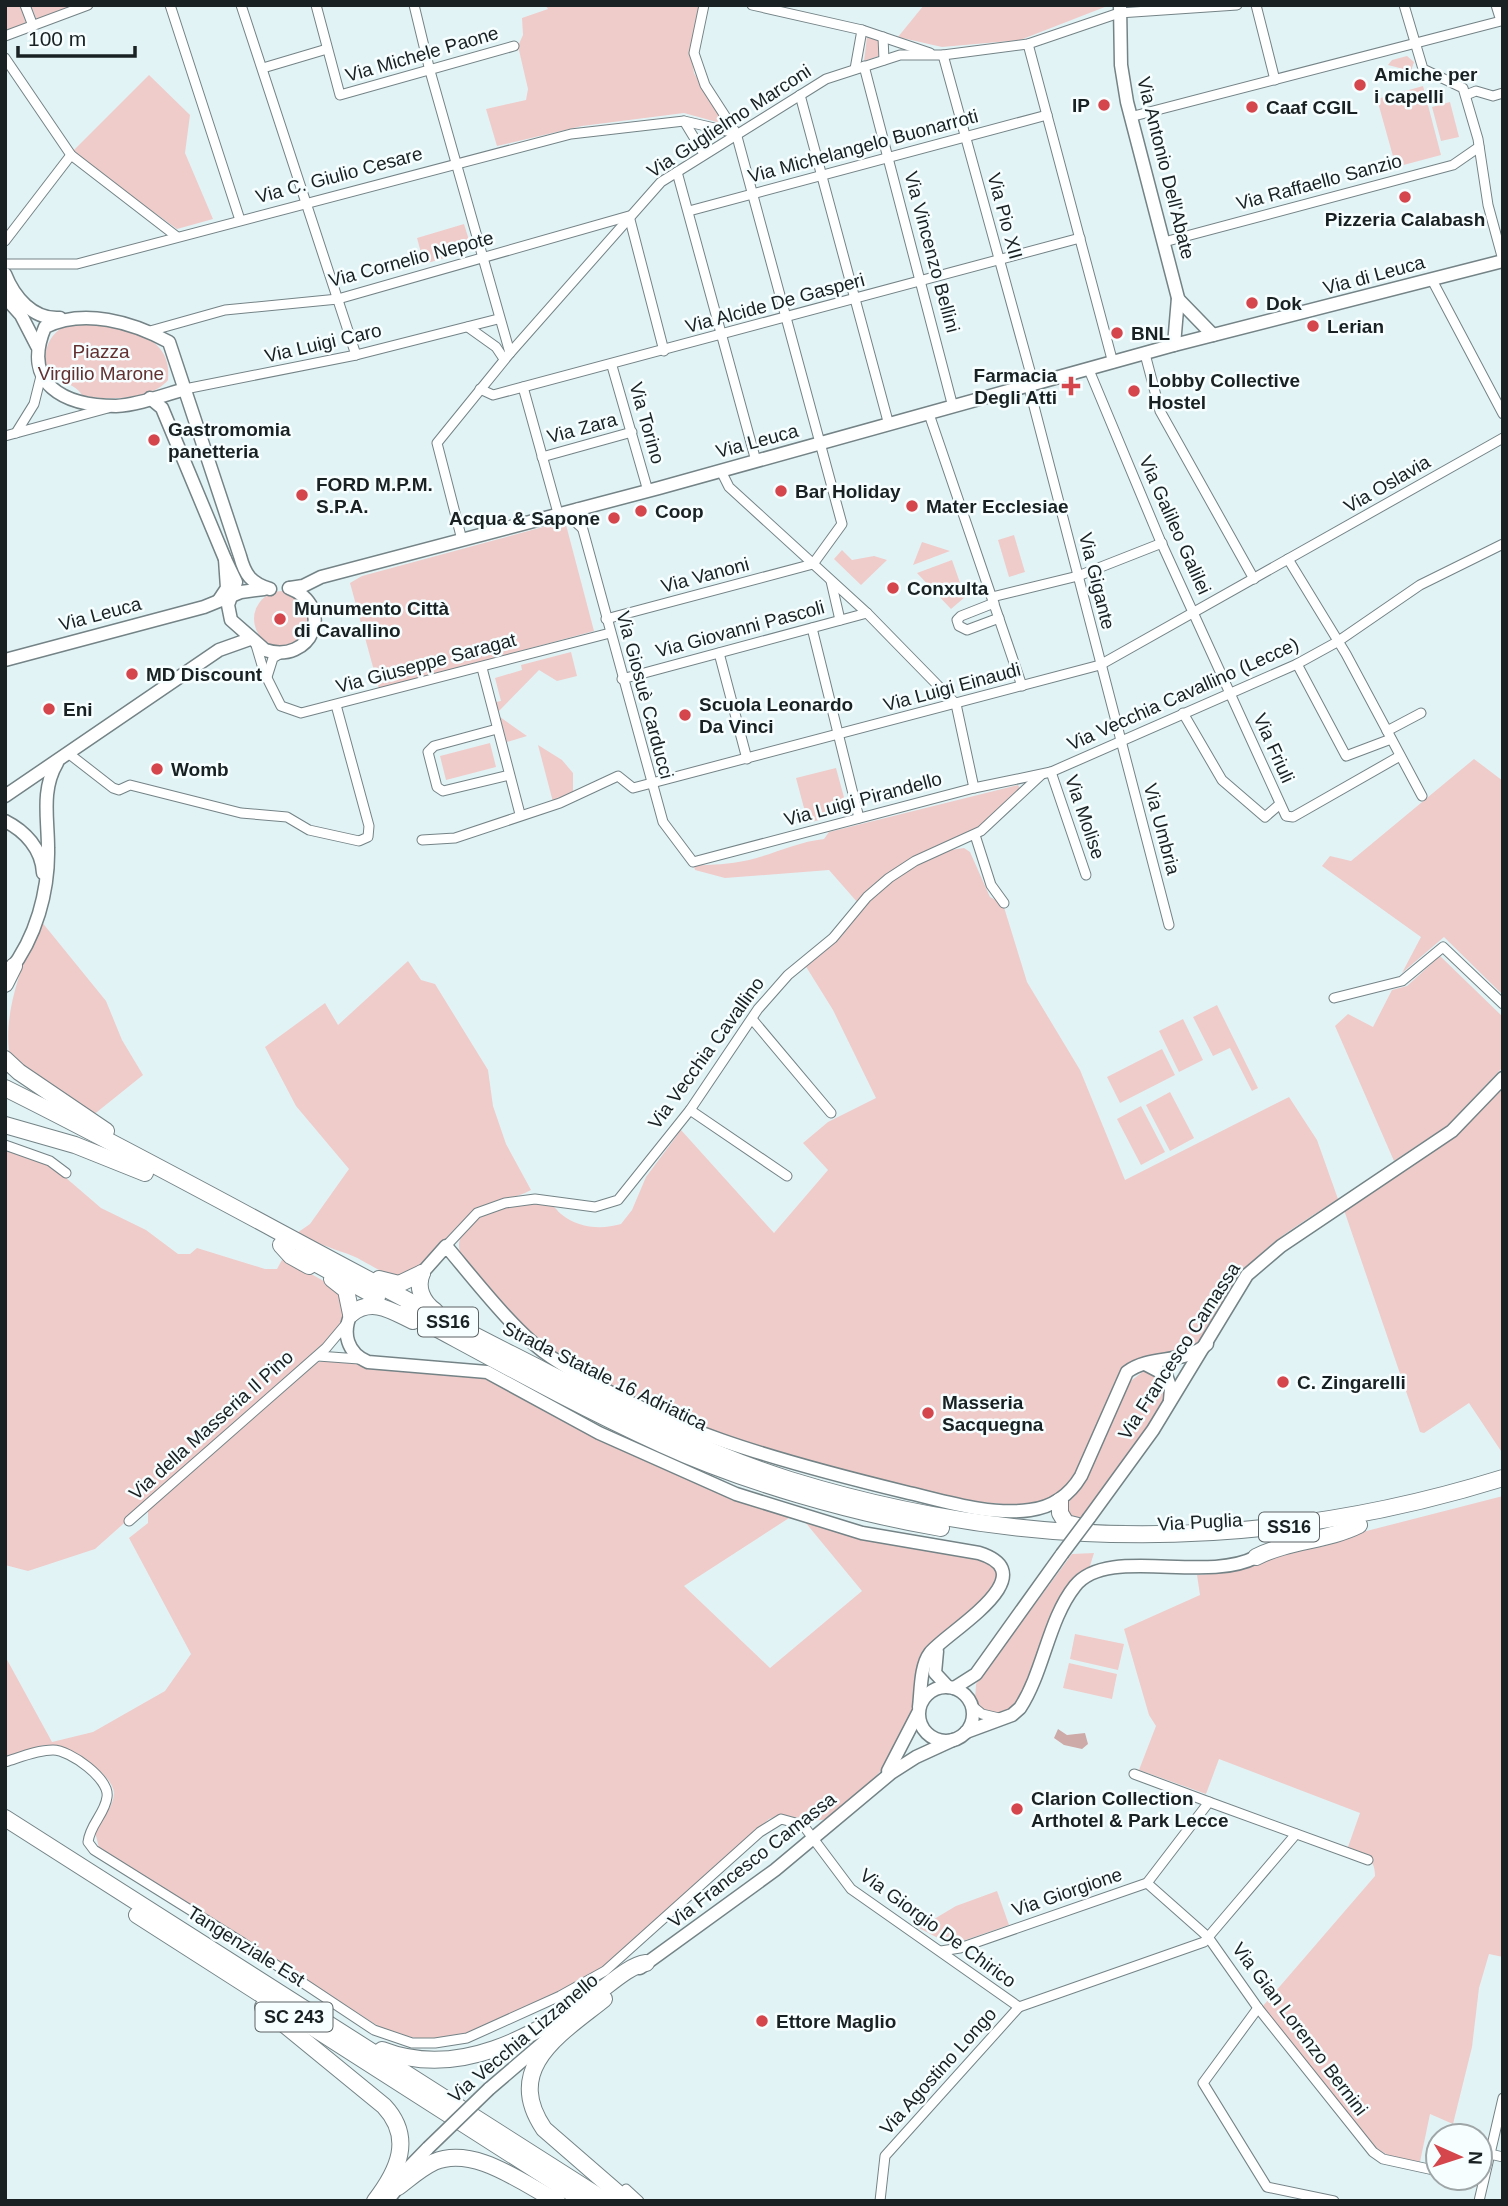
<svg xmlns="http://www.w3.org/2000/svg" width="1508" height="2206" font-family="Helvetica,sans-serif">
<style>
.green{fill:#efccca}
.water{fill:#cdaaa8}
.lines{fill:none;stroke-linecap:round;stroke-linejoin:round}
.street-casing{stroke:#748386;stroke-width:11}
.secondary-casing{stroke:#748386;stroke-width:15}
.highway-casing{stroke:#748386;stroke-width:18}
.street{stroke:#fff;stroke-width:9}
.secondary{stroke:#fff;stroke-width:12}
.highway{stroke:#fff;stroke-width:16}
.secondary-bridge-casing{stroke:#748386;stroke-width:15;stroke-linecap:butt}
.secondary-bridge{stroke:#fff;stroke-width:12}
.poi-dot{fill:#d5454c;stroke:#f7feff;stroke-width:2.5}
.labels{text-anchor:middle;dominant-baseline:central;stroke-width:5;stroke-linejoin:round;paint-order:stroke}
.shield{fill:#f7feff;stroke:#5c6364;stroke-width:2}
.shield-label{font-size:18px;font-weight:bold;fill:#1a2122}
.street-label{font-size:19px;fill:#1a2122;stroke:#f7feff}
.poi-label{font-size:19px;font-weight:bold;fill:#1a2122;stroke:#f7feff;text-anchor:start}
.park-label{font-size:19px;fill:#633131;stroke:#f7feff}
</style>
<rect width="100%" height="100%" fill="#e2f3f6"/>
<g class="green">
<polygon points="5,5 20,5 26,24 5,31"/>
<polygon points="31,5 77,5 37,21"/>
<polygon points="545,5 699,5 690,49 694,73 724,124 684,113 582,126 497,146 486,109 526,100 528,89 518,46 523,35 522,18 548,9"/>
<polygon points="924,5 1110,5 1020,40 942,47 898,37"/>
<polygon points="867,37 878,40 879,56 864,61"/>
<polygon points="1407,56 1414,62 1411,71 1388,65 1392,60"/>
<polygon points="149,75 190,115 185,153 213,219 177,229 84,162 74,150"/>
<polygon points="1423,86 1441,155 1396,167 1377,99"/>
<polygon points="1450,102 1459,137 1441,141 1432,107"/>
<polygon points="464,224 472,250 424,264 417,238"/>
<path d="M79 322C115 328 174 330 168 380 152 400 105 401 82 395 73 380 50 383 45 362 45 340 57 325 79 322Z"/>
<polygon points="565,521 594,631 379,689 350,583 362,576"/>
<polygon points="1014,535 1025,572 1009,577 998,540"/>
<polygon points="922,542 950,551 913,565"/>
<polygon points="842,550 852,560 874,556 887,560 861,585 834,559"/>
<polygon points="952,560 965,597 951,609 917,573"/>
<circle cx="282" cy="619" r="28"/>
<polygon points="571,652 577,676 557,681 539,670 498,712 496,702 501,701 495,678 522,670 521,665"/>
<polygon points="500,717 527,736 507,742"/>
<polygon points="490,743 496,767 446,780 440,756"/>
<polygon points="538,745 562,760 573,773 573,794 553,802"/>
<polygon points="1474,759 1503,781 1503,995 1444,937 1402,973 1421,937 1322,866 1330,856 1351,861"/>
<polygon points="836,768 848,812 808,823 796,778"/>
<path d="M1018 785 1021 790 984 826 925 852 858 903 829 870 725 878 695 870 694 866C714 864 727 865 749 860 774 854 797 842 824 839L829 832Z"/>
<path d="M964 848 970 852 990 897 1003 904 1027 982 1080 1070 1125 1180 1289 1097 1317 1140 1338 1199C1304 1222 1266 1242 1241 1275 1224 1296 1216 1325 1198 1344 1182 1362 1145 1351 1123 1369 1107 1405 1086 1477 1053 1498 1004 1530 719 1438 659 1412 640 1404 621 1393 603 1383 583 1371 558 1359 540 1343 521 1326 504 1304 486 1285 475 1273 452 1254 461 1237 475 1210 521 1196 550 1205 555 1206 557 1211 561 1214 578 1228 601 1230 621 1224L632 1210 646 1177 681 1130 774 1233 828 1170 803 1143 828 1122 876 1098 833 1010 805 965C844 926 906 853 964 848Z"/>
<path d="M41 921 106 1001 122 1040 143 1075 92 1116 11 1061C0 1019 23 960 41 921Z"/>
<polygon points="1440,956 1503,1017 1503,1067 1447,1126 1394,1161 1335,1026 1348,1014 1373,1027 1392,990 1407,986"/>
<path d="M408 961 421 980 435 984 488 1070 493 1106 506 1144 531 1190C515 1199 495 1199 480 1208 456 1222 437 1251 419 1271 391 1286 373 1263 348 1254 330 1248 314 1242 297 1233L310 1224 349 1169 296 1106 265 1047 325 1003 338 1025Z"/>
<polygon points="1217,1005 1258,1088 1252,1091 1230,1048 1213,1056 1193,1017"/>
<polygon points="1183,1019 1203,1060 1179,1072 1159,1031"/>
<polygon points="1162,1049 1175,1075 1120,1103 1107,1077"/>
<polygon points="1503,1085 1503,1454 1469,1403 1424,1433 1420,1432 1344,1210 1465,1127"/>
<polygon points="1170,1092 1194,1138 1170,1151 1146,1105"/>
<polygon points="1141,1106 1165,1152 1141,1165 1117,1119"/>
<polygon points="5,1150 51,1165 101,1208 146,1230 178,1254 190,1254 197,1248 265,1269 277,1269 283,1258 336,1288 345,1297 345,1319 324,1345 95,1549 28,1571 5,1565"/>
<path d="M330 1360 398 1371 479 1375 645 1461 789 1518 684 1586 770 1668 862 1591 805 1522 863 1537 985 1558 998 1572 994 1593C977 1608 951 1624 938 1643 920 1670 917 1699 907 1729 898 1755 879 1774 859 1793 851 1801 841 1813 831 1817 807 1828 795 1809 769 1819L606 1964C567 1991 481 2039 434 2039 415 2040 398 2034 381 2028L99 1848 95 1832C101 1820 114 1806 114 1793 113 1773 66 1743 47 1745 33 1746 18 1754 5 1759V1656L52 1742 93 1732 165 1691 191 1654 129 1538 148 1523V1510L306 1369 319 1362Z"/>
<polygon points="1144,1371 1159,1374 1167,1385 1164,1405 1079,1522 1072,1522 1064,1503 1128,1383"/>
<path d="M1503 1496V1957L1489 1954 1479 1988 1472 2047 1453 2124 1430 2114 1420 2162 1393 2158 1376 2148 1262 2007 1375 1876C1375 1857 1364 1854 1348 1847L1360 1813 1219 1759 1206 1794 1139 1770 1156 1726 1149 1715 1124 1629 1200 1595 1197 1575C1222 1573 1249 1572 1269 1556Z"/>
<polygon points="1094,1553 1089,1569 1080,1575 1022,1699 1003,1716 986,1712 975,1700 976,1684 1072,1554"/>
<polygon points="1075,1634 1124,1644 1118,1670 1070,1659"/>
<polygon points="1069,1663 1117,1674 1112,1699 1063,1688"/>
<polygon points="997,1891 1009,1925 951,1945 919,1928 956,1906"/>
</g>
<polygon class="water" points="1058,1729 1067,1735 1085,1733 1088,1744 1082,1749 1064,1745 1054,1738"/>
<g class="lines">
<g class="street-casing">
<g id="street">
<polyline points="25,5 33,26"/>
<polyline points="170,5 240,220"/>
<polyline points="241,5 356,355"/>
<polyline points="316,5 340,95 514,46"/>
<polyline points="414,5 430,71 510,353"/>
<polyline points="752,5 862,30 930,53"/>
<polyline points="1256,5 1275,80"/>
<polyline points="1404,5 1423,69 1463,88 1478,139 1488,205 1503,260"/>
<polyline points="5,36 88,5"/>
<polyline points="883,37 884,60"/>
<polyline points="1028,44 1113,363"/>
<polyline points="943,55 1030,371 1029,387 1169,925"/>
<polyline points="5,58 71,155 176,236"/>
<polyline points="864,66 953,407"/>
<polyline points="263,68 327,49"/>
<polyline points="855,69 862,30"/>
<polyline points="800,95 889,425"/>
<polyline points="1466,95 1476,91 1493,96 1503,93"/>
<polyline points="1130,117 1501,21 1496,5"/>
<polyline points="684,121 704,154"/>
<polyline points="677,172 756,461"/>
<polyline points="689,211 1047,115"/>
<polyline points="5,241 71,155"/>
<polyline points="1164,242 1453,165 1479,147"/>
<polyline points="5,264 77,264 571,134 684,121 736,133"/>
<polyline points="1432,280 1503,414"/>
<polyline points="468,327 496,347 504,359"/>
<polyline points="150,331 225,310 338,299 629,216 664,351"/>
<polyline points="1145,354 1160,411 1254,579"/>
<polyline points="612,366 648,491"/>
<polyline points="1089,370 1160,540 1286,816 1293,817 1400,756"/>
<polyline points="523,387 558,513 573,520 582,528"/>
<polyline points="185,389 356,355 498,319"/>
<polyline points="480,389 493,395 1080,238"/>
<polyline points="929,414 1022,686"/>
<polyline points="16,433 34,404 41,376"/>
<polyline points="5,436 108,408"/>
<polyline points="542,457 632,432"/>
<polyline points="721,471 729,487 867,613 956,704 974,788"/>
<polyline points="577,508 663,822 693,862 974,788 1051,772 1297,664 1337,642 1420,585 1503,544"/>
<polyline points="462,540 437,443 510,353 661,182 826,79 900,55 943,55 1028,44 1119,13 1237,5"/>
<polyline points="1288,559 1346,654 1422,796"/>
<polyline points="831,581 840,620"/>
<polyline points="992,597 1078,576 1162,543"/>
<polyline points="994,603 961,616 957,620 959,626 967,630 999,618"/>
<polyline points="606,619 813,564 842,524 736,133 705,85 694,53 704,5"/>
<polyline points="812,628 859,818"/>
<polyline points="256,645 264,672 281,706 301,713 610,633"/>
<polyline points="719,653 747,759"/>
<polyline points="1297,664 1346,756 1391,739"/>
<polyline points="482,668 520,814"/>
<polyline points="267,677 273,658 283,652"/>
<polyline points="622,679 867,613"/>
<polyline points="1183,713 1222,780 1265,817 1280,804"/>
<polyline points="497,729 434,746 428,752 437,787 443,791 509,775"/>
<polyline points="1387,731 1421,713"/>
<polyline points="68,753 113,788 119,790 130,785 241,813 287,817 309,830 359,841 368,837 369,826 336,705"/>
<polyline points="1051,772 1086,875"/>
<polyline points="975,835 991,885 1004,903"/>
<polyline points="422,840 455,838 560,803 618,776 633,788 1100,665 1503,438"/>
<polyline points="1334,998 1402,981 1443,947 1503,1004"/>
<polyline points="752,1019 831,1113"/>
<polyline points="690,1110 787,1176"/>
<polyline points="5,1145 50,1161 66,1173"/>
<polyline points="446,1246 477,1213 505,1203 535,1199 595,1207 618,1200 690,1110 758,1009 788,975 833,938 867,897 889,878 915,861 981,831 1041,775"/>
<polyline points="318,1356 359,1359"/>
<polyline points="129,1521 326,1348 347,1323"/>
<polyline points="971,1705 982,1714 999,1718"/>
<path d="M5 1762C21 1757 37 1750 53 1750 70 1750 110 1779 107 1797 105 1814 90 1824 88 1842L94 1850 243 1943 374 2030 412 2043H435L467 2038 560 1996 605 1971 760 1832 781 1819 803 1825 851 1889 1019 2007 1204 1942 1296 1834"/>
<polyline points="1134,1774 1209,1802"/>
<polyline points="1147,1883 1208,1937 1258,2008 1373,2152 1383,2159 1438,2171"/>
<polyline points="941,1951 960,1948 1147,1883 1209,1802 1368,1860"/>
<polyline points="1258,2008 1203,2083 1267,2187 1334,2201"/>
<polyline points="1490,2154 1503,2157"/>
<polyline points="1469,2178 1483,2181"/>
<polyline points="626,2189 639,2201"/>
<polyline points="880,2201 885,2156 1019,2007"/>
<polyline points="1479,2201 1503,2098"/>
</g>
</g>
<g class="secondary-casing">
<g id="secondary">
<polyline points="1120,5 1121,65 1127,102 1178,298 1174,345"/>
<path d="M5 274C14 297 33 320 60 318"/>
<polyline points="5,297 21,315 37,346"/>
<polyline points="1178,299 1213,335"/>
<path d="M185 389C164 395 138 405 116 406 64 406 21 384 45 327 84 308 132 322 169 342 193 413 216 485 240 556 245 575 251 583 270 589"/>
<polyline points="150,398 162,408 225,559 227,588 219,600"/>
<path d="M225 559 236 582 228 605 231 620 265 650C311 665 337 607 289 588"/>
<polyline points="290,588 303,586 321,577 659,488 1174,345 1503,261"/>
<polyline points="5,660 204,607 241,592 264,589"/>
<polyline points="5,796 219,650 250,639"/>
<path d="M5 821C25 831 42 849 43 873"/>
<path d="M9 972C36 938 49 891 48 848 48 818 41 790 57 763"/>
<path d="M422 1273 446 1246C474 1279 516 1334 551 1357 657 1429 782 1462 905 1492 944 1501 990 1516 1030 1510 1053 1507 1069 1496 1081 1476L1127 1372C1151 1354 1184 1365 1207 1344"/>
<path d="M351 1314C342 1333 347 1353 368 1362L487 1372 599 1433 736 1494 862 1533 979 1553C1049 1575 945 1633 930 1653 920 1666 921 1692 919 1707"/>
<polyline points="1147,1365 1166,1375 1171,1389 1170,1400"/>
<polyline points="1089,1518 1153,1430 1247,1275 1281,1246 1452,1131 1503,1078"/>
<polyline points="937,1651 935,1673 948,1687"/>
<circle cx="946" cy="1714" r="27"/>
<polyline points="954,1688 976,1674 1062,1554"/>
<path d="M966 1732 1012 1715 1020 1708C1044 1671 1048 1620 1075 1586 1107 1545 1205 1584 1256 1557"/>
<polyline points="888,1771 918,1713"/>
<polyline points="640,1968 775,1870 891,1773 916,1757 953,1740"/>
<polyline points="489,2089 551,2036"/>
<polyline points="392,2185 428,2148"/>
<polyline points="387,2201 402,2182"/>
</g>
</g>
<g class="highway-casing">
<g id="highway">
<polyline points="5,984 14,966"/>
<polyline points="5,1059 19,1072 106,1131"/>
<path d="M5 1088C176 1173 341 1268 511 1354 602 1400 692 1449 790 1480 1029 1554 1265 1552 1503 1478"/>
<polyline points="5,1125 75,1145 145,1173"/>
<polyline points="281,1245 291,1256 309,1266"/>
<polyline points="302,1256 377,1297"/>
<path d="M422 1273C416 1287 422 1302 435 1311"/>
<polyline points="332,1279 346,1290 351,1314"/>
<polyline points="379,1279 399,1284 422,1273"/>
<path d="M406 1312C490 1357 575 1405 661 1444 743 1482 853 1513 941 1528"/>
<path d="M351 1314C372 1297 392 1311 413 1321"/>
<polyline points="1060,1501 1060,1513 1066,1523 1086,1528"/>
<path d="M1256 1557C1290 1540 1327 1541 1359 1525"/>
<polyline points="5,1818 606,2201"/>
<polyline points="137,1915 584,2201"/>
<path d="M604 1999C562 2033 502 2067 544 2129L627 2201"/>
<path d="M263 2007 384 2106C414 2138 398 2171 375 2201"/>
<path d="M382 2050C459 2080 533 2036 596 1994 610 1984 630 1965 646 1963"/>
<path d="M398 2187C410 2178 421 2168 434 2162 474 2145 522 2183 557 2201"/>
</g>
</g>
<use href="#street" class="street"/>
<use href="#secondary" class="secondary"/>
<use href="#highway" class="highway"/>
<g class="secondary-bridge-casing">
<g id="secondary-bridge">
<polyline points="1062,1554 1089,1518"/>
<polyline points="428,2148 489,2089"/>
</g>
</g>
<use href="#secondary-bridge" class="secondary-bridge"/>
</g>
<g class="poi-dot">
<circle cx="1360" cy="85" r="7"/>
<circle cx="1104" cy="105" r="7"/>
<circle cx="1252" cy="107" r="7"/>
<circle cx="1405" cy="197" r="7"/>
<circle cx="1252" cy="303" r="7"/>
<circle cx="1313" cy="326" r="7"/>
<circle cx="1117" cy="333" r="7"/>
<path d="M1067.5 375.5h7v7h7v7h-7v7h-7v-7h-7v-7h7z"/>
<circle cx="1134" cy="391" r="7"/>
<circle cx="154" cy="440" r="7"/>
<circle cx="781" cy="491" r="7"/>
<circle cx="302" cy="495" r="7"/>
<circle cx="912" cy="506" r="7"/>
<circle cx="641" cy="511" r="7"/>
<circle cx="614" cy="518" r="7"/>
<circle cx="893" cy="588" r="7"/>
<circle cx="280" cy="619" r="7"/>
<circle cx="132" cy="674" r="7"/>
<circle cx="49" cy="709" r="7"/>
<circle cx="685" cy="715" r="7"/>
<circle cx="157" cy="769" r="7"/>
<circle cx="1283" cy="1382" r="7"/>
<circle cx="928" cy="1413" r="7"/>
<circle cx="1017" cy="1809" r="7"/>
<circle cx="762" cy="2021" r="7"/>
</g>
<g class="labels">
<g class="shield">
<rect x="418" y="1307.5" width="60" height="29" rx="5"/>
<rect x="1259" y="1512.5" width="60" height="29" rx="5"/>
<rect x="255.5" y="2002.5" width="77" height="29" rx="5"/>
</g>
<g class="shield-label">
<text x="448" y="1322">SS16</text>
<text x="1289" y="1527">SS16</text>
<text x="294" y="2017">SC 243</text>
</g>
<g class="street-label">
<text transform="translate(422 54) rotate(-16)">Via Michele Paone</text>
<text transform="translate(729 121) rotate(-33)">Via Guglielmo Marconi</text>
<text transform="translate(863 146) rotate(-15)">Via Michelangelo Buonarroti</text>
<text transform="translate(1166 168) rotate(76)">Via Antonio Dell'Abate</text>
<text transform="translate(339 175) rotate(-15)">Via C. Giulio Cesare</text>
<text transform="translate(1319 182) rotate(-15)">Via Raffaello Sanzio</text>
<text transform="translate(1005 216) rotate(75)">Via Pio XII</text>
<text transform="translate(932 252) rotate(75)">Via Vincenzo Bellini</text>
<text transform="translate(411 259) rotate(-15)">Via Cornelio Nepote</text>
<text transform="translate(1374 275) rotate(-15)">Via di Leuca</text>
<text transform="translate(775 303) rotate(-15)">Via Alcide De Gasperi</text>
<text transform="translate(323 343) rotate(-13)">Via Luigi Caro</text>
<text transform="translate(647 423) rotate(74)">Via Torino</text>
<text transform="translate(582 428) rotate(-15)">Via Zara</text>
<text transform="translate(757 441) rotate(-15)">Via Leuca</text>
<text transform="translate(1387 484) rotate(-30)">Via Oslavia</text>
<text transform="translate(1175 525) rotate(66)">Via Galileo Galilei</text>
<text transform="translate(705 575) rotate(-15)">Via Vanoni</text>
<text transform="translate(1097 581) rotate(76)">Via Gigante</text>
<text transform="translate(100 614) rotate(-15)">Via Leuca</text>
<text transform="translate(740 629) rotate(-15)">Via Giovanni Pascoli</text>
<text transform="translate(426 663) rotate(-15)">Via Giuseppe Saragat</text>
<text transform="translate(952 687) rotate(-15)">Via Luigi Einaudi</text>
<text transform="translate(1183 694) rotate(-24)">Via Vecchia Cavallino (Lecce)</text>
<text transform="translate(645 695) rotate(75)">Via Giosuè Carducci</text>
<text transform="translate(1274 748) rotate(66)">Via Friuli</text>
<text transform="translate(863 799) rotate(-15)">Via Luigi Pirandello</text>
<text transform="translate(1085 817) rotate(71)">Via Molise</text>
<text transform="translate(1162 829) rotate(75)">Via Umbria</text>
<text transform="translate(706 1053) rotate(-54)">Via Vecchia Cavallino</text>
<text transform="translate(1179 1351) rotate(-57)">Via Francesco Camassa</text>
<text transform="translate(605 1376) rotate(26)">Strada Statale 16 Adriatica</text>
<text transform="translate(211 1425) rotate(-42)">Via della Masseria Il Pino</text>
<text transform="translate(1200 1522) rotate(-3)">Via Puglia</text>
<text transform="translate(752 1860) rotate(-38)">Via Francesco Camassa</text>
<text transform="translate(1067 1892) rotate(-19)">Via Giorgione</text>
<text transform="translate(938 1928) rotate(36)">Via Giorgio De Chirico</text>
<text transform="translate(246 1946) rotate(32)">Tangenziale Est</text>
<text transform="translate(1300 2029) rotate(53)">Via Gian Lorenzo Bernini</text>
<text transform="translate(523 2038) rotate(-40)">Via Vecchia Lizzanello</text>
<text transform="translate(938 2071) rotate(-48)">Via Agostino Longo</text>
</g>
<g class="poi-label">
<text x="1374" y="74">Amiche per<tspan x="1374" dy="22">i capelli</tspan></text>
<text x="1090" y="105" text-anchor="end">IP</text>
<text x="1266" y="107">Caaf CGIL</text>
<text x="1405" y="219" text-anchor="middle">Pizzeria Calabash</text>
<text x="1266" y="303">Dok</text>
<text x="1327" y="326">Lerian</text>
<text x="1131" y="333">BNL</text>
<text x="1057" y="375" text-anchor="end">Farmacia<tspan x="1057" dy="22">Degli Atti</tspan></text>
<text x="1148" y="380">Lobby Collective<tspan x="1148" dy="22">Hostel</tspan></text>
<text x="168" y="429">Gastromomia<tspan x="168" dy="22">panetteria</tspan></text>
<text x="316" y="484">FORD M.P.M.<tspan x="316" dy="22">S.P.A.</tspan></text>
<text x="795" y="491">Bar Holiday</text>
<text x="926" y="506">Mater Ecclesiae</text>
<text x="655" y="511">Coop</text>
<text x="600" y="518" text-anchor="end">Acqua &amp; Sapone</text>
<text x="907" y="588">Conxulta</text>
<text x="294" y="608">Munumento Città<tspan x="294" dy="22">di Cavallino</tspan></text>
<text x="146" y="674">MD Discount</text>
<text x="699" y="704">Scuola Leonardo<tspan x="699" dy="22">Da Vinci</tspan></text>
<text x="63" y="709">Eni</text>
<text x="171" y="769">Womb</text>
<text x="1297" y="1382">C. Zingarelli</text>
<text x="942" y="1402">Masseria<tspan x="942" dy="22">Sacquegna</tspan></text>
<text x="1031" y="1798">Clarion Collection<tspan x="1031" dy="22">Arthotel &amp; Park Lecce</tspan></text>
<text x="776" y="2021">Ettore Maglio</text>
</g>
<g class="park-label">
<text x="101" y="351">Piazza<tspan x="101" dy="22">Virgilio Marone</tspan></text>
</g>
</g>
<rect width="1508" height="2206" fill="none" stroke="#1a2122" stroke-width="14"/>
<g transform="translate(1459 2157) rotate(93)"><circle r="33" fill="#f7feff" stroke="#9fa6a7" stroke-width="2"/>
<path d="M0-5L12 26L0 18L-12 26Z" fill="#d5454c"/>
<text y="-10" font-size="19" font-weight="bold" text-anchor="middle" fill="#1a2122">N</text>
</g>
<path d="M18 46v10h117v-10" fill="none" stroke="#1a2122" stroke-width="3.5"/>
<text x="28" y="46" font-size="21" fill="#1a2122" stroke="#f7feff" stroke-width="5" paint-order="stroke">100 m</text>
</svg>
